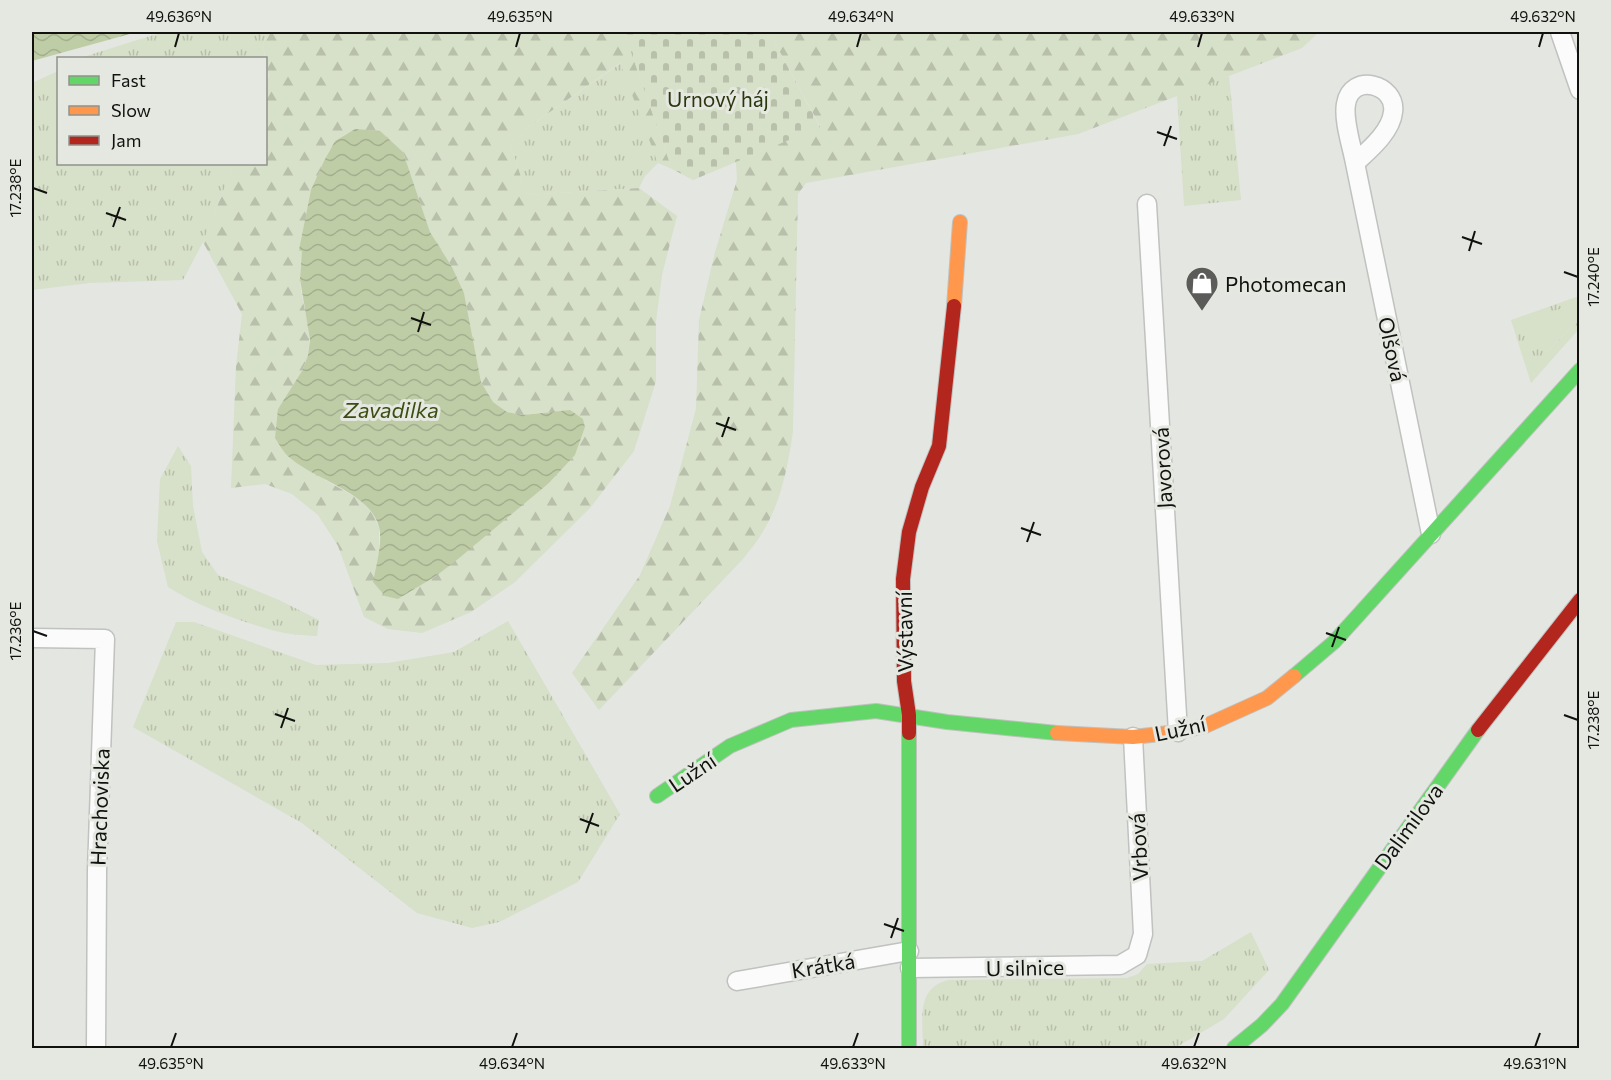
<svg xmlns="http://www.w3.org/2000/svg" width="1611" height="1080" font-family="Commissioner,sans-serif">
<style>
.grass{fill:url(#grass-tufts)}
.forest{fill:url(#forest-firs);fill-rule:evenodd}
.cemetery{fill:url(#cemetery-stones)}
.park{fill:#d7e0c8}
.water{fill:url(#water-waves)}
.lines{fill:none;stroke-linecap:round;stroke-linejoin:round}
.street-casing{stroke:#c0c2bf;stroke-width:21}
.fast-casing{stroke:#c0c2bf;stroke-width:16}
.slow-casing{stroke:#c0c2bf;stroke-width:16}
.jam-casing{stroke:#c0c2bf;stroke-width:16}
.street{stroke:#fbfbfb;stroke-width:18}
.fast{stroke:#63d668;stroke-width:14}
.slow{stroke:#ff974d;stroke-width:14}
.jam{stroke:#b3261e;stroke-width:14}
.ticks{fill:none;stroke:#11120f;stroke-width:2}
.labels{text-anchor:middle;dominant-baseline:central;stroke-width:6;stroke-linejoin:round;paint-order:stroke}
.park-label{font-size:21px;fill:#2a360e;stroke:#e5e8e0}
.poi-label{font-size:21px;fill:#11120f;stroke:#e5e8e0;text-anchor:start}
.street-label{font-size:21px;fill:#11120f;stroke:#e5e8e0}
.water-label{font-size:22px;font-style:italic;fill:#3c4d12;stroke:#e5e8e0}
.neatline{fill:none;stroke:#11120f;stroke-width:2}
.ticks-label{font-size:15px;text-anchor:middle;fill:#11120f}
</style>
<defs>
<pattern id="grass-tufts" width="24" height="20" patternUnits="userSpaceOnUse" patternTransform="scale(1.5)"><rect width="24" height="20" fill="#d7e0c8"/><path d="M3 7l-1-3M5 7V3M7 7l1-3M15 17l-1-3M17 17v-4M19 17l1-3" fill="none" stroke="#b8bfab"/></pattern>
<pattern id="forest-firs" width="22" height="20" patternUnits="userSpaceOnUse" patternTransform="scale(1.5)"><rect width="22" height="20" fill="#d7e0c8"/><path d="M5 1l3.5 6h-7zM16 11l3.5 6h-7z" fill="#b8bfab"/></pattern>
<pattern id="cemetery-stones" width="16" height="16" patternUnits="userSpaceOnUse" patternTransform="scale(1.5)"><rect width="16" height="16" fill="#d7e0c8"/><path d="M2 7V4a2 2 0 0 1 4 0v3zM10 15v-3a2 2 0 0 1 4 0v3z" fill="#b8bfab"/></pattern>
<pattern id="water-waves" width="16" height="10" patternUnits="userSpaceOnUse" patternTransform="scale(1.5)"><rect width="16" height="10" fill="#bfcda6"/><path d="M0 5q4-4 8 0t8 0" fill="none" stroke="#a3af8e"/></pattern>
</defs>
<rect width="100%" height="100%" fill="#e4e6e2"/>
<g class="grass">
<polygon points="163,32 267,32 263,45 265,58 80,58"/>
<polygon points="621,63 658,163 645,176 639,188 527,195 510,144 527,128"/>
<polygon points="58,71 58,164 234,164 203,242 183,280 90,283 32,290 32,83"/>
<polygon points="1229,76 1241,200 1184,206 1177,95"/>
<polygon points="1579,296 1579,303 1526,321 1545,352 1549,350 1579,320 1579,329 1531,383 1511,320"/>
<path d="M178 446 191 466 193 506 202 552 218 575 279 600 319 620 317 636C305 635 292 635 280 632 244 623 199 607 168 587L157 541 160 479Z"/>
<polygon points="508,621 620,814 578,882 499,922 472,928 417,913 302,823 133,727 176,622 194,622 316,665 388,663 454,652"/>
<path d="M1251 932 1269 970 1224 1019 1175 1048H923C923 1022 915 986 950 980L1127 978 1138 974 1147 964 1202 961Z"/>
</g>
<g class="forest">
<path d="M267 32H624L672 169 658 163 620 63 527 128 510 144 527 195 639 188 677 216 662 275 656 322V381L634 451 590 508 515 582 471 612 422 633 388 629 364 617 338 546 318 515 292 494 265 484 231 488 236 367 242 314 203 242 234 164H266V84L269 76 263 45ZM355 129 403 152 430 232 452 267 464 293 481 382 493 402 507 412 523 415 548 412 583 419 585 427 575 455 549 483 436 576 398 599 379 548V528L373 514 359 499 325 480 278 409C289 392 304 374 308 353 313 328 301 304 300 280 299 256 320 158 335 142 340 136 349 133 355 129Z"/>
<path d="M769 32H1319L1302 48 1078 134 806 183 798 194 793 431C788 466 781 503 762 533 757 542 749 551 743 559L599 710 572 673 640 575 670 506 696 409 699 320 715 252 737 180 736 162 820 126Z"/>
</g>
<polygon class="cemetery" points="624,32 769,32 820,127 693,180 672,169"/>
<path class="park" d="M1579 303V320L1549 350 1545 352C1533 342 1522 338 1526 320Z"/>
<g class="water">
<polygon points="32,32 137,32 32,61"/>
<path d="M355 129 380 131 403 152 430 232 452 267 464 293 481 382 493 402 507 412 523 415 570 410 583 419 585 427 575 455 549 483 458 559 436 576 398 599 385 596 373 582C376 567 383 541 379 527 370 492 313 479 289 457 283 452 279 444 275 438L278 409 302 371 308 355 310 340 300 279 302 251 299 250 311 190 324 161 335 141Z"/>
</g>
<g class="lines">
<g class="street-casing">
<g id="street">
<polyline points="1560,32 1580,90"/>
<path d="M1355 163C1369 150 1391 132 1393 112 1397 84 1351 72 1346 104 1343 120 1352 147 1355 163L1431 534"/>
<polyline points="1147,204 1178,732"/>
<polyline points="32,638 105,639 97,871 96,1048"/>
<polyline points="910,968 1120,965 1137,955 1143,934 1133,737"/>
<polyline points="737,981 909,951"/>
</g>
</g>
<g class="fast-casing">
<g id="fast">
<polyline points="1294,676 1334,642 1580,370"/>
<polyline points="909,733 909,1048"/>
<polyline points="657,796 730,746 791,720 876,711 947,722 1057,733"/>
<polyline points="1234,1048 1262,1025 1282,1004 1478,730"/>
</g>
</g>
<g class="slow-casing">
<g id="slow">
<polyline points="954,306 960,222"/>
<polyline points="1057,733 1133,737 1178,732 1205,726 1267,698 1294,676"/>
</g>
</g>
<g class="jam-casing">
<g id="jam">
<polyline points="1478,730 1580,600"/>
<polyline points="909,733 909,715 904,681 903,579 909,532 922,487 939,446 954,306"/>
</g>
</g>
<use href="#street" class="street"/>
<use href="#fast" class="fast"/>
<use href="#slow" class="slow"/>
<use href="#jam" class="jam"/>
</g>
<path class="ticks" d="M175 47 179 33M516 47 520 33M857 47 861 33M1198 47 1202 33M1539 47 1543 33M1157 132 1177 139M1164 146 1171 126M33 188 47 193M106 213 126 220M113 227 120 207M1462 237 1482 244M1469 251 1475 231M1564 272 1578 277M411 318 431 325M418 332 424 312M716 423 736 430M722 437 729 417M1021 528 1041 535M1027 542 1034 522M33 631 47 636M1326 633 1346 640M1332 647 1339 627M275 714 295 721M1564 715 1578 720M281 728 288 708M580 819 599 826M586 833 593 813M884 924 904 931M891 938 898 918M171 1047 176 1033M512 1047 517 1033M853 1047 858 1033M1194 1047 1199 1033M1535 1047 1540 1033"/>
<defs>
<g id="shop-pin" transform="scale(1.725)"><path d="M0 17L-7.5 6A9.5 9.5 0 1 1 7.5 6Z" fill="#5b5c59" stroke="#e5e8e0"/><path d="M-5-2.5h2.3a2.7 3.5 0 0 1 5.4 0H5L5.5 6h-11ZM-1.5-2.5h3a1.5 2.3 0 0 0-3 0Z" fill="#fff"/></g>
</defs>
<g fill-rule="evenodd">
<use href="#shop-pin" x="1202" y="283"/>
</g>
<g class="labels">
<g class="park-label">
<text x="718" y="98">Urnový háj</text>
</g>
<g class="poi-label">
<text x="1225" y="283">Photomecan</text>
</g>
<g class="street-label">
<text transform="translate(1393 349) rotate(78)">Olšová</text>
<text transform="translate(1162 468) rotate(-93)">Javorová</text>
<text transform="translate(904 632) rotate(-91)">Výstavní</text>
<text transform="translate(1180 728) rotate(-12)">Lužní</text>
<text transform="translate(692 772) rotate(-34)">Lužní</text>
<text transform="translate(99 807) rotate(-88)">Hrachoviska</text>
<text transform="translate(1408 826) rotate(-54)">Dalimilova</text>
<text transform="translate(1138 847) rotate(-93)">Vrbová</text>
<text transform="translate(823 965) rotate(-9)">Krátká</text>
<text transform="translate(1025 967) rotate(-1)">U silnice</text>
</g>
<g class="water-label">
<text x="391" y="409">Zavadilka</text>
</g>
</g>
<rect width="1611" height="1080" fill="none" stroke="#e5e8e0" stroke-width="66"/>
<rect x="57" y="57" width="210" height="108" fill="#e5e8e0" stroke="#90928c" stroke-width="1.5"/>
<rect x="69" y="76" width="30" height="9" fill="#63d668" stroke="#90928c" stroke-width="1.5"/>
<text x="111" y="87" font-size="18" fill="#11120f">Fast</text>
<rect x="69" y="106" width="30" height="9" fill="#ff974d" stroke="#90928c" stroke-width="1.5"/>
<text x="111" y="117" font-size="18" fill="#11120f">Slow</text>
<rect x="69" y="136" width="30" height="9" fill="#b3261e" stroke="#90928c" stroke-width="1.5"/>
<text x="111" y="147" font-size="18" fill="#11120f">Jam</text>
<rect x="33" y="33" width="1545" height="1014" class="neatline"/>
<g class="ticks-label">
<text x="179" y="22">49.636°N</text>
<text x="520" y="22">49.635°N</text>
<text x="861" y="22">49.634°N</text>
<text x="1202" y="22">49.633°N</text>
<text x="1543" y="22">49.632°N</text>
<text transform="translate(16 188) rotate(-90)" y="5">17.238°E</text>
<text transform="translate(1594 277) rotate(-90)" y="5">17.240°E</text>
<text transform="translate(16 631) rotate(-90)" y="5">17.236°E</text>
<text transform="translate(1594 720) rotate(-90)" y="5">17.238°E</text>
<text x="171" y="1069">49.635°N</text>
<text x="512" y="1069">49.634°N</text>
<text x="853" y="1069">49.633°N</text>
<text x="1194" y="1069">49.632°N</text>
<text x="1535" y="1069">49.631°N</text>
</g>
</svg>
